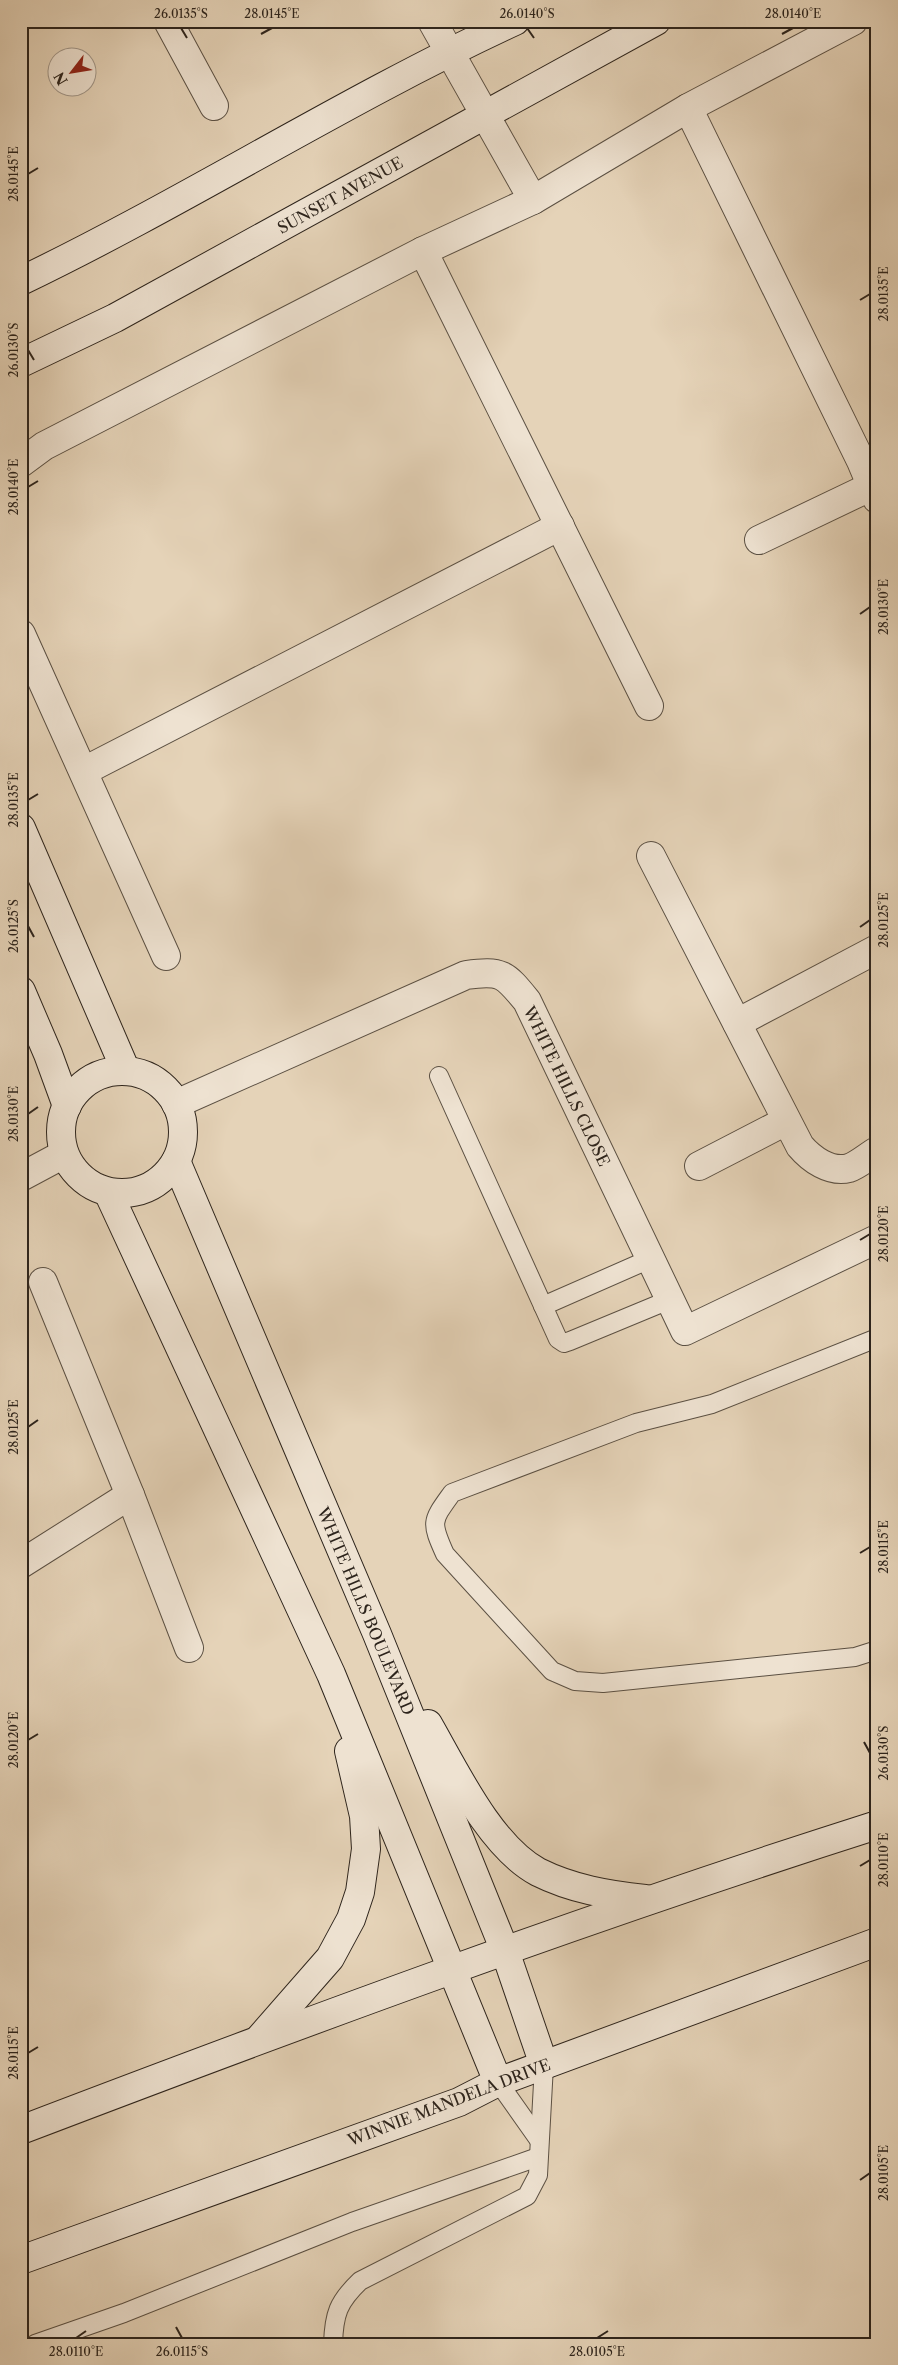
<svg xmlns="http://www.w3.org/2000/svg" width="898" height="2365" font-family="'Libre Caslon Text',serif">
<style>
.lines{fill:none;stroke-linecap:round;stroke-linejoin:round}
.lane-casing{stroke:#5b5043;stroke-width:20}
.street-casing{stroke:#5b5043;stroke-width:30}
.secondary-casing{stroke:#2d241c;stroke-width:30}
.lane{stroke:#eee2d1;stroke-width:18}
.street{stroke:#eee2d1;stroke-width:28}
.secondary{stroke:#eee2d1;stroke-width:28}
.ticks{fill:none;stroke:#2d241c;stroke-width:2}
.labels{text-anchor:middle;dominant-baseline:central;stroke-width:4;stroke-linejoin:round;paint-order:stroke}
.street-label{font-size:16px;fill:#2d241c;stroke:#eee2d1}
.neatline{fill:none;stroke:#2d241c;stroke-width:2}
.ticks-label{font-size:12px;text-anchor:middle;fill:#2d241c}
</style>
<rect width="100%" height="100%" fill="#e5d3b8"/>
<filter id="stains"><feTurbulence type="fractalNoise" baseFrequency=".004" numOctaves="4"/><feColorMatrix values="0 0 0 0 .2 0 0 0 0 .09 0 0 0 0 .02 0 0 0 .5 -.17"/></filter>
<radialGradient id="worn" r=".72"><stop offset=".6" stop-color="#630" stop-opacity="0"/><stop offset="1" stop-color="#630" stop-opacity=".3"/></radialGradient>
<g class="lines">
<g class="lane-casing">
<g id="lane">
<polyline points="439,1076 558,1339 564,1343 570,1341 669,1300"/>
<polyline points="543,1306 650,1259"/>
<path d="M877 1338 712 1404 636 1423 452 1493C432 1521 430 1521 445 1554L552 1671 575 1681 603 1683 855 1657 877 1650"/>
<polyline points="498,2082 539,2140"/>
<polyline points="35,2344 124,2313 352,2222 538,2157"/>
<path d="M333 2344C334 2314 338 2302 360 2281L527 2196 538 2175 544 2065"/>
</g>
</g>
<g class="street-casing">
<g id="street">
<polyline points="168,21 214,106"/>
<polyline points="432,21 533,200"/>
<polyline points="688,108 861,461 877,499"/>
<polyline points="423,251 649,706"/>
<polyline points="21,463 44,446 423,251 533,200 688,108 853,21"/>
<polyline points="759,540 870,487"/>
<polyline points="21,634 166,956"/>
<polyline points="84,771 560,526"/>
<path d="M651 856 800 1146C811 1159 830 1173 849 1168 858 1165 868 1156 877 1151"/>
<polyline points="737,1023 877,949"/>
<path d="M176 1104 466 975C502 970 505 974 527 1001L685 1331 877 1239"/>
<polyline points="699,1166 786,1121"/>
<polyline points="21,1177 64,1154"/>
<polyline points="43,1282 130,1495 189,1648"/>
<polyline points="21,1564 130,1495"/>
</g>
</g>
<g class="secondary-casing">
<g id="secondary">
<path d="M21 281C189 200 346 99 515 21"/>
<polyline points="21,363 115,318 656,21"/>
<polyline points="21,828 126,1071"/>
<polyline points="21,991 48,1054 67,1106"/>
<circle cx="122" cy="1132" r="61"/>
<polyline points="176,1161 377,1634 505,1951 544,2065"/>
<polyline points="108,1192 331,1674 498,2082"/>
<path d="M428 1724C455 1771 490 1846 538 1872 572 1889 608 1895 645 1899"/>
<polyline points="260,2038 330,1958 351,1919 360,1892 366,1849 364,1816 349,1751"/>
<path d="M21 2130C304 2022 588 1917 877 1825"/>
<polyline points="21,2260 459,2102 498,2082 877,1942"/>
</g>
</g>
<use href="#lane" class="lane"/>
<use href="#street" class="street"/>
<use href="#secondary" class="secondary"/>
</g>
<path class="ticks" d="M181 28 187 38M527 28 534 38M261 34 272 28M782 34 793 28M28 174 38 168M860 300 870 294M28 350 34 360M28 487 38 481M860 614 870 607M28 800 38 794M28 926 34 937M860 927 870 920M28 1114 38 1107M860 1240 870 1234M28 1427 38 1420M860 1553 870 1547M28 1740 38 1734M864 1742 870 1753M860 1866 870 1860M28 2053 38 2047M860 2180 870 2173M176 2327 182 2338M76 2338 86 2331M597 2338 608 2331"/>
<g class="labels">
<g class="street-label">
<text transform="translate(340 195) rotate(-29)">SUNSET AVENUE</text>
<text transform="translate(567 1086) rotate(64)">WHITE HILLS CLOSE</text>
<text transform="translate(366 1611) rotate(67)">WHITE HILLS BOULEVARD</text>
<text transform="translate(449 2102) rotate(-21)">WINNIE MANDELA DRIVE</text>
</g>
</g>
<rect width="898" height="2365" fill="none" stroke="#e5d3b8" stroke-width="55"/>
<g transform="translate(72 72) rotate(239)"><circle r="24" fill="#eee2d1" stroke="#a19689"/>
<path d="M0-4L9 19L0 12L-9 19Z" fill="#8f2418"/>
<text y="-8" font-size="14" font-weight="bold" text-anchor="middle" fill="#2d241c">N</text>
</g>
<rect x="28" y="28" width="842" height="2310" class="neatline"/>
<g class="ticks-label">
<text x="181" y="18">26.0135°S</text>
<text x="272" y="18">28.0145°E</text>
<text x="527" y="18">26.0140°S</text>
<text x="793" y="18">28.0140°E</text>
<text transform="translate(14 174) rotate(-90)" y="4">28.0145°E</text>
<text transform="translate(884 294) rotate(-90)" y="4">28.0135°E</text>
<text transform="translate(14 350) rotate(-90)" y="4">26.0130°S</text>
<text transform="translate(14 487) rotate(-90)" y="4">28.0140°E</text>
<text transform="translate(884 607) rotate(-90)" y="4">28.0130°E</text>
<text transform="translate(14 800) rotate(-90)" y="4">28.0135°E</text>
<text transform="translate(884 920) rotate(-90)" y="4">28.0125°E</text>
<text transform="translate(14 926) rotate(-90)" y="4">26.0125°S</text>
<text transform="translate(14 1114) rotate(-90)" y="4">28.0130°E</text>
<text transform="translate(884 1234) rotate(-90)" y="4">28.0120°E</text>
<text transform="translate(14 1427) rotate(-90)" y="4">28.0125°E</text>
<text transform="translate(884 1547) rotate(-90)" y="4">28.0115°E</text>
<text transform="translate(14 1740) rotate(-90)" y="4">28.0120°E</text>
<text transform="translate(884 1753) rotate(-90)" y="4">26.0130°S</text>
<text transform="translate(884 1860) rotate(-90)" y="4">28.0110°E</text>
<text transform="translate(14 2053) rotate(-90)" y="4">28.0115°E</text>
<text transform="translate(884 2173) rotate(-90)" y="4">28.0105°E</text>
<text x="76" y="2356">28.0110°E</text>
<text x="182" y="2356">26.0115°S</text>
<text x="597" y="2356">28.0105°E</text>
</g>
<rect width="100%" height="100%" filter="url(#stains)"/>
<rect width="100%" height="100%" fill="url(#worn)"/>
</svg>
